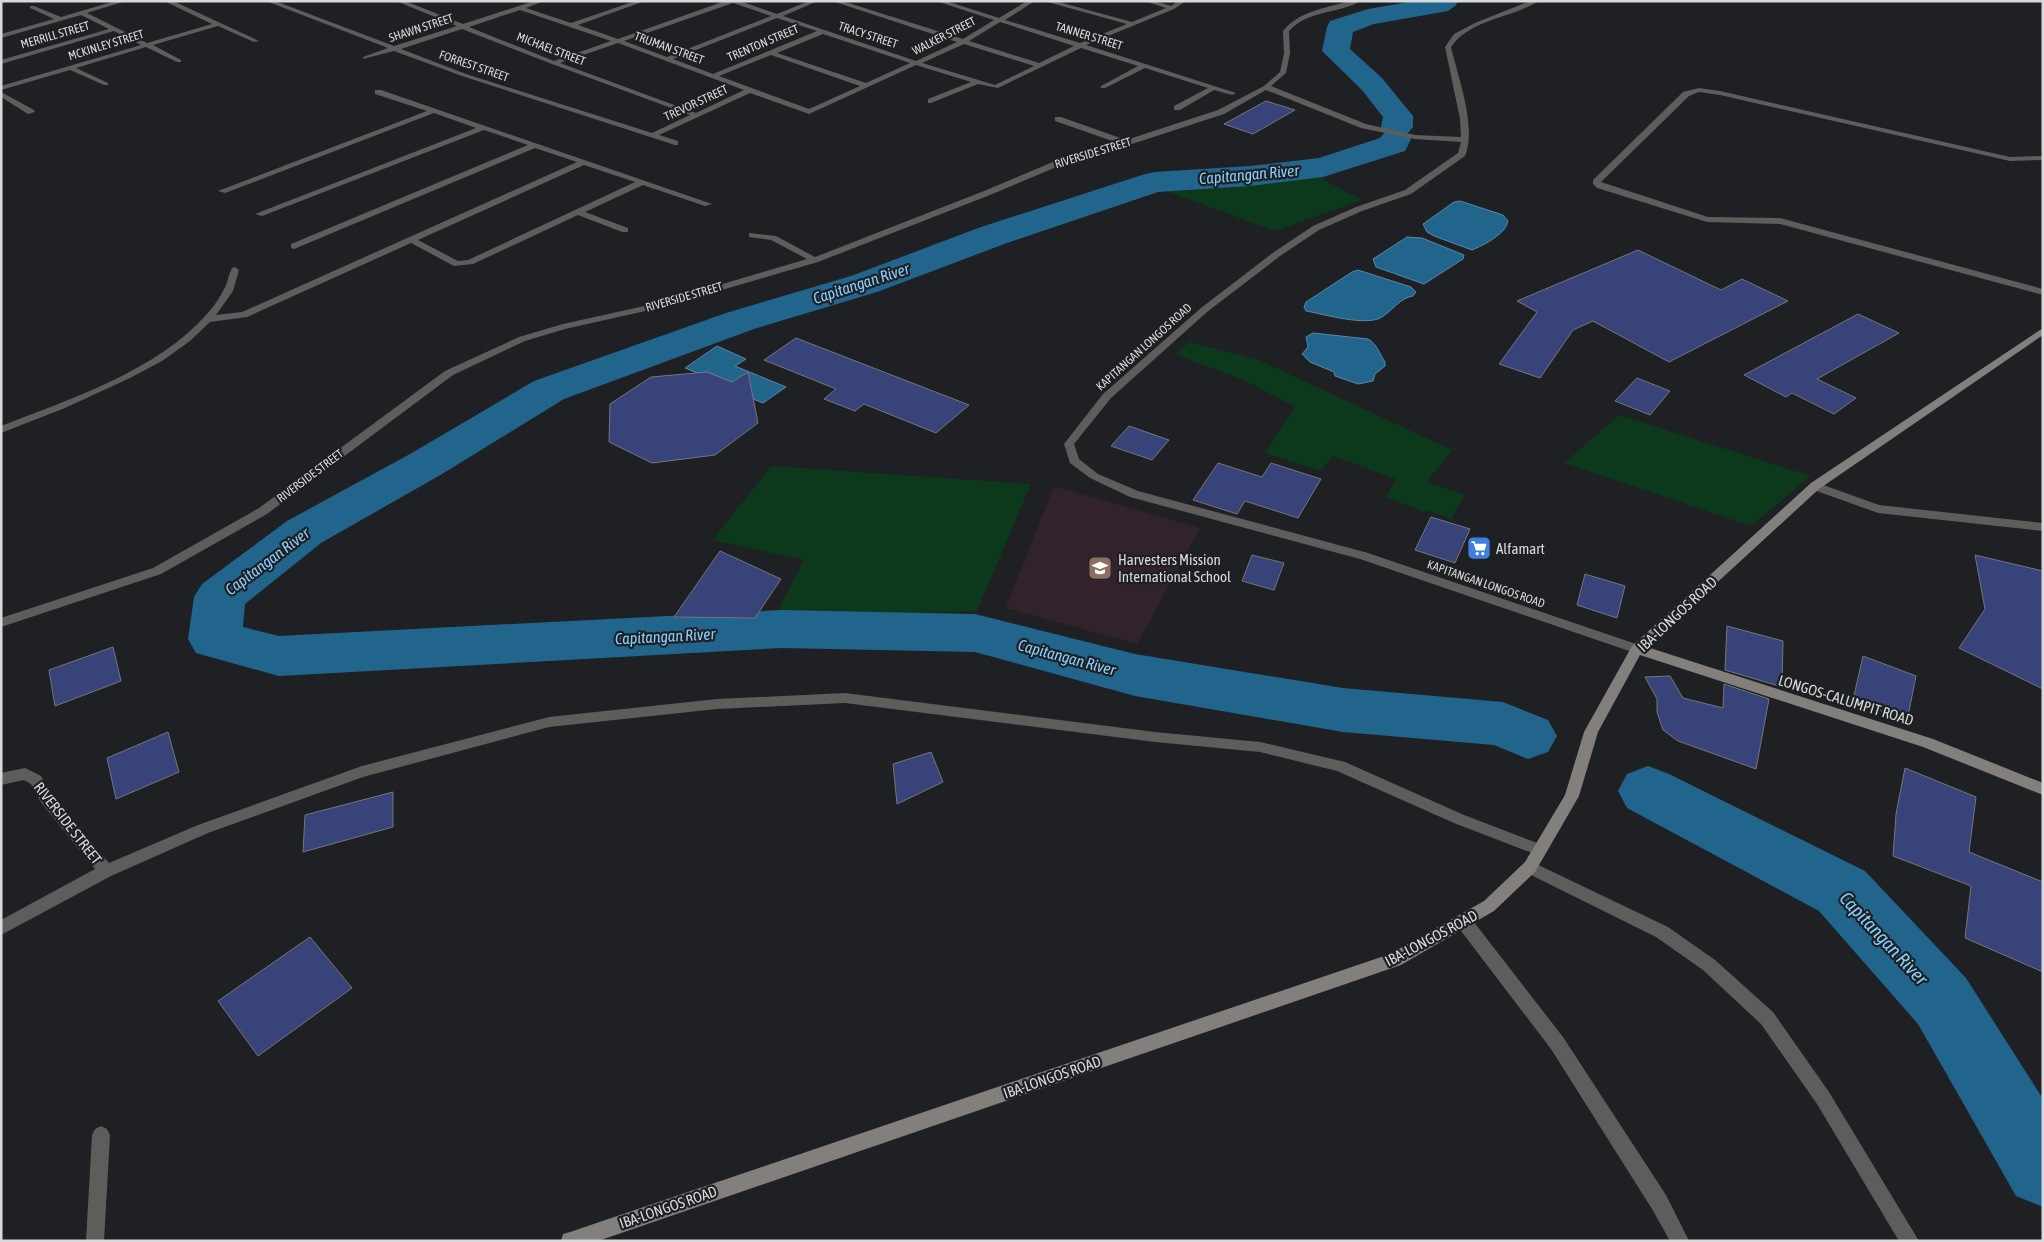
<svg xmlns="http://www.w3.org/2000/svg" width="2044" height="1242" font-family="'Asap Condensed',sans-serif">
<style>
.education{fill:#32222c}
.green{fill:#0c381b}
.water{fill:#21658d;stroke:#5888a4}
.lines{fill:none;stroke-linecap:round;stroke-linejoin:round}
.river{fill:#21658d;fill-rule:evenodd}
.building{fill:#374379;stroke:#75767a}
.street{fill:#5e5d5c;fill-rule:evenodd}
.secondary{fill:#827f7d;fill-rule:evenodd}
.labels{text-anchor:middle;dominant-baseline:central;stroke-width:4.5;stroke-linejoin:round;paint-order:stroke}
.far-street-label{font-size:12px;fill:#d8d9db;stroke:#1f2023}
.poi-label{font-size:15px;fill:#d8d9db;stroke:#1f2023;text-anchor:start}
.street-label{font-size:15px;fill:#d8d9db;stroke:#1f2023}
.water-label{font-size:16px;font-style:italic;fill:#88cfff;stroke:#1f2023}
.near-water-label{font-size:19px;font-style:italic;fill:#88cfff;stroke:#1f2023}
</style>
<rect width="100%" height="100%" fill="#1f2023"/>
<polygon class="education" points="1054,486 1200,528 1137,644 1006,608"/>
<g class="green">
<polygon points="1311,173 1362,200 1275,231 1164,190"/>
<polygon points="1189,342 1259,360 1452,450 1427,482 1465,495 1451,519 1426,510 1424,512 1386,497 1396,479 1333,456 1320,471 1265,453 1295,407 1244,380 1176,355"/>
<polygon points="1619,415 1811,476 1751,526 1564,463"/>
<polygon points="771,466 1031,484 977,611 774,618 804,560 713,540"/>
</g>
<g class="water">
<path d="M1460 201 1503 215 1508 221C1506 234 1484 245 1472 250L1434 236 1427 232 1423 224 1454 202Z"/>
<polygon points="1407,237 1422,238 1464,255 1463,259 1424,284 1376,267 1373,259"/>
<path d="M1358 270 1411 287 1416 292 1413 296C1400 298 1393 310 1382 317 1367 327 1323 314 1306 311L1304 307 1306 302 1352 272Z"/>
<path d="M1313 333 1368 339C1377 344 1379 353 1385 362V366L1375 374 1373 381 1358 384 1335 376 1334 372 1310 362 1302 354 1308 347 1306 337Z"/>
<polygon points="717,346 746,359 735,366 786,387 763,403 753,399 751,390 707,372 697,373 685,368"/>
</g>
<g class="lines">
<g class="river">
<polygon points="1415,1 1459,1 1455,6 1448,11 1374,24 1353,32 1350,49 1382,78 1413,116 1413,127 1407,134 1411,139 1405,151 1323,177 1250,186 1158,192 1007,243 877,292 754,329 564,399 442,474 321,543 245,604 243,627 279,636 782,610 975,614 1135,654 1343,688 1503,702 1548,720 1557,736 1548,752 1528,759 1494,745 1343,732 1135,696 975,652 782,648 279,676 196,653 188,639 194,597 202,584 287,521 410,454 534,381 726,313 851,276 981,227 1142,175 1154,172 1250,166 1319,158 1380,138 1385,132 1381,127 1383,117 1362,90 1322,51 1327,27 1330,21 1368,9"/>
<polygon points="1648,766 1669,774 1865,871 1966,978 2043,1099 2043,1207 2016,1196 1918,1024 1819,911 1627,808 1618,791 1627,774"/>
</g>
</g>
<g class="building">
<polygon points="1266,101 1295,110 1253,134 1224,124"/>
<polygon points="1638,250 1721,290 1742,279 1788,301 1669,362 1593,321 1573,330 1540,378 1499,364 1537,312 1517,301"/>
<polygon points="1858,314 1899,333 1817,379 1856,398 1834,414 1792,393 1786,397 1744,375"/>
<polygon points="796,338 969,405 936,433 864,404 855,411 824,399 836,389 764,360"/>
<polygon points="707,372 732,382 748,372 758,423 715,455 652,463 609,442 610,404 651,377"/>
<polygon points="1637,378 1670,391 1650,415 1615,401"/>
<polygon points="1129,426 1169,440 1152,460 1111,446"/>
<polygon points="1218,463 1262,477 1271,463 1321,479 1298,518 1245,501 1237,514 1193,500"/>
<polygon points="1431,517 1470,529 1455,563 1415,550"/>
<polygon points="720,551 781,579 755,618 674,617"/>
<polygon points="1252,555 1284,563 1274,590 1242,581"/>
<polygon points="1975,555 2043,571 2043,689 1959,648 1985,609"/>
<polygon points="1585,574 1625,586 1617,618 1577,605"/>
<polygon points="1727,626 1783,641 1782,687 1725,670"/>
<polygon points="113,647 121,681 55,706 49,670"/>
<polygon points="1863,656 1916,676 1907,721 1853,700"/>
<polygon points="1670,676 1683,698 1723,708 1724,684 1769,699 1756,769 1678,741 1663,730 1657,712 1657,699 1645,677"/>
<polygon points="168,732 179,772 116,799 107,758"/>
<polygon points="931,752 943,782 897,804 893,764"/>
<polygon points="1905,768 1976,797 1969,852 2043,882 2043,972 1965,938 1971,886 1893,856 1896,814"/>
<polygon points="393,792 393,827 303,852 305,815"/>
<polygon points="310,937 352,988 258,1056 218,1001"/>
</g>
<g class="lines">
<g class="street">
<polygon points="115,1 126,1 87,13 147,43 212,24 164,1 173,1 259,41 254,42 218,26 153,45 181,60 181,62 177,62 146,47 76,68 108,83 108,85 104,85 70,70 1,90 1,86 141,45 114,31 1,64 1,60 109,29 81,15 1,38 1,34 54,19 30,8 30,6 34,6 61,17"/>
<path d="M266 1H275L394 46 457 26 396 1H405L463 24 534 1H544L526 8 571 23 635 1H645L578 25 618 39 725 1H740L777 14 809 1H818L783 16 916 61 957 42 832 1H842L963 39 994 20 936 1H946L999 18 1027 1H1035L1005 20 1080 43 1127 24 1044 1H1055L1132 22 1166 8 1144 1H1155L1171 6 1178 1H1186L1174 9 1086 45 1236 93 1232 95 1214 90 1180 110H1174V106L1208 88 1145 68 1105 88H1101V86L1138 66 1081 48 998 88 978 84 931 103H928V99L971 82 916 65 809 114 750 93 659 135 678 141V145H675L462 76 394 51 363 59V57L388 48ZM733 3 771 16 667 57 624 41ZM520 10 611 41 554 61 469 27ZM777 18 817 31 713 74 673 59ZM1000 22 1074 46 1039 63 969 41ZM462 29 552 64 690 115 652 133 466 74 401 49ZM823 34 910 63 866 83 777 53ZM618 43 744 90 696 113 560 63ZM964 44 1034 66 995 85 922 63ZM771 55 860 86 809 109 719 76Z"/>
<path d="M1350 1H1361C1338 14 1308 10 1289 31L1290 53 1286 73 1271 86 1366 124 1415 135 1461 137 1460 119 1445 47 1454 34 1475 23 1530 1H1539C1512 18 1470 19 1451 47 1458 77 1477 127 1465 156L1411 194 1362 211 1319 230 1280 256 1207 312 1111 398 1074 444 1079 459 1098 474 1138 491 1368 553 1642 646 1643 649 1642 652H1632L1360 559 1130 497 1090 478 1070 463 1064 444 1103 394 1201 308 1274 252 1313 226 1356 207 1405 190 1458 153 1461 142 1415 139 1361 128 1266 90 1224 114 1129 145 1073 160 990 195 818 262 663 307 565 329 525 341 453 375 267 514 161 574 1 627V618L153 568 259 508 445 371 519 337 563 324 658 303 807 259 771 240 749 237V233L776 236 815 257 984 191 1067 156 1118 143 1055 121V117H1061L1126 140 1218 110 1264 86 1280 72 1284 53 1283 31C1299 11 1326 8 1350 1Z"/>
<polygon points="1699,88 1720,91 2010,157 2043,156 2043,160 2010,161 1720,95 1699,92 1689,96 1601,182 1708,217 1780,218 2043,289 2043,295 1780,224 1707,222 1597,188 1593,184 1593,180 1683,92"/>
<path d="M375 90H381L712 204 705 206 643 185 585 212 628 228V232H622L578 215 473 264 454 266 411 243 247 317 210 322 190 341 162 361 130 378 65 408 1 433V426C70 399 157 371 207 314 213 307 220 298 224 289 228 283 228 275 232 268L235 267 239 270 233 291 216 315 242 312 577 162 535 148 294 249 291 248V244L528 145 484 130 262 216 255 214 476 128 434 113 225 193 218 191 427 111 375 94ZM584 165 635 182 468 260 458 261 418 240Z"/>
<polygon points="1,92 34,110 35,112 28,114 1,97"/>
<polygon points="1815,482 1879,505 2043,523 2043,531 1878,513 1811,489 1809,486 1811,483"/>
<polygon points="845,693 1155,732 1260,742 1345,762 1464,815 1545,846 1547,850 1545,854 1540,856 1454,823 1337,771 1260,752 1155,742 845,703 717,709 549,727 363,777 208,833 111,876 1,935 1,920 95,869 40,801 31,784 24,780 1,785 1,773 25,768 41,776 50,793 109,863 198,825 362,766 549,717 717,699"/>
<polygon points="1530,861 1668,927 1715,960 1773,1012 1829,1092 1919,1241 1899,1241 1817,1104 1761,1024 1703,970 1656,937 1525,872 1522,867 1525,862"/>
<polygon points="1464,915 1470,917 1563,1037 1666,1195 1689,1241 1670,1241 1652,1209 1551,1049 1458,927 1456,922 1458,917"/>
<polygon points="101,1126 107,1129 110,1135 104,1241 86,1241 92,1135 95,1129"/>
</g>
<polygon class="secondary" points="2043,328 2043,335 1819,489 1647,647 1933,739 2043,783 2043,795 1923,747 1640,655 1598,732 1579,796 1535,872 1494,911 1401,965 598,1241 561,1241 563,1234 570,1232 1390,954 1484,901 1525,862 1565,795 1584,732 1632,646 1811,483"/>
</g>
<defs>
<g id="supermarket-square" transform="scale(1.25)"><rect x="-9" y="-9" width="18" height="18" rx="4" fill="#3f7fe0" stroke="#1f2023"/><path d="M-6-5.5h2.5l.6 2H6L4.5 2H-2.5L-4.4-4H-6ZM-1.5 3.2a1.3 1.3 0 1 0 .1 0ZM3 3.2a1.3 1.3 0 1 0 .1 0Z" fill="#fff"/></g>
<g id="school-square" transform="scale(1.25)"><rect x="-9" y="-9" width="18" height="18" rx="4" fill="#8d6e63" stroke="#1f2023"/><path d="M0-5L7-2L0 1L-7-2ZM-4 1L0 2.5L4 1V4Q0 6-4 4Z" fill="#fff"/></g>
</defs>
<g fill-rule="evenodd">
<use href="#supermarket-square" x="1479" y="548"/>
<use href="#school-square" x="1100" y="568"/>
</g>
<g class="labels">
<g class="far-street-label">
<text transform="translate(421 28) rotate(-18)">SHAWN STREET</text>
<text transform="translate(55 35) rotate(-16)">MERRILL STREET</text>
<text transform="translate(868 35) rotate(18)">TRACY STREET</text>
<text transform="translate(944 36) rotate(-27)">WALKER STREET</text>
<text transform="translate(1089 36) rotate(17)">TANNER STREET</text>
<text transform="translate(763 43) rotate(-23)">TRENTON STREET</text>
<text transform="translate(106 45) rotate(-17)">MCKINLEY STREET</text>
<text transform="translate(669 48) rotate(20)">TRUMAN STREET</text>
<text transform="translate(551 49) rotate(21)">MICHAEL STREET</text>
<text transform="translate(474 66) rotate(19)">FORREST STREET</text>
<text transform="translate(696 103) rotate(-25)">TREVOR STREET</text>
<text transform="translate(1093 153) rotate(-17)">RIVERSIDE STREET</text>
<text transform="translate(684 297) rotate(-16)">RIVERSIDE STREET</text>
<text transform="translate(1144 347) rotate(-42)">KAPITANGAN LONGOS ROAD</text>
<text transform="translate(310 476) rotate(-37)">RIVERSIDE STREET</text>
<text transform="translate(1486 584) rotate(19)">KAPITANGAN LONGOS ROAD</text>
</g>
<g class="poi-label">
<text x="1496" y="548">Alfamart</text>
<text x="1118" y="559">Harvesters Mission<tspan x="1118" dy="17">International School</tspan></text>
</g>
<g class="street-label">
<text transform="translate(1677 614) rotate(-43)">IBA-LONGOS ROAD</text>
<text transform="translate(1846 700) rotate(17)">LONGOS-CALUMPIT ROAD</text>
<text transform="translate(68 823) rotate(52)">RIVERSIDE STREET</text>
<text transform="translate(1431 938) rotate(-28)">IBA-LONGOS ROAD</text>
<text transform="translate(1052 1077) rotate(-19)">IBA-LONGOS ROAD</text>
<text transform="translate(668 1207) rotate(-19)">IBA-LONGOS ROAD</text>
</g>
<g class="water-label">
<text transform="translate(1249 174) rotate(-5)">Capitangan River</text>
<text transform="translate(861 283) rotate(-18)">Capitangan River</text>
<text transform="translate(267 561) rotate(-37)">Capitangan River</text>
<text transform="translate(665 636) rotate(-3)">Capitangan River</text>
<text transform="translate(1067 657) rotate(15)">Capitangan River</text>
</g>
<g class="near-water-label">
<text transform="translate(1884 938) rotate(47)">Capitangan River</text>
</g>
</g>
<rect width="2044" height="1242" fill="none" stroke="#d8d9db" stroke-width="5"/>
</svg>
